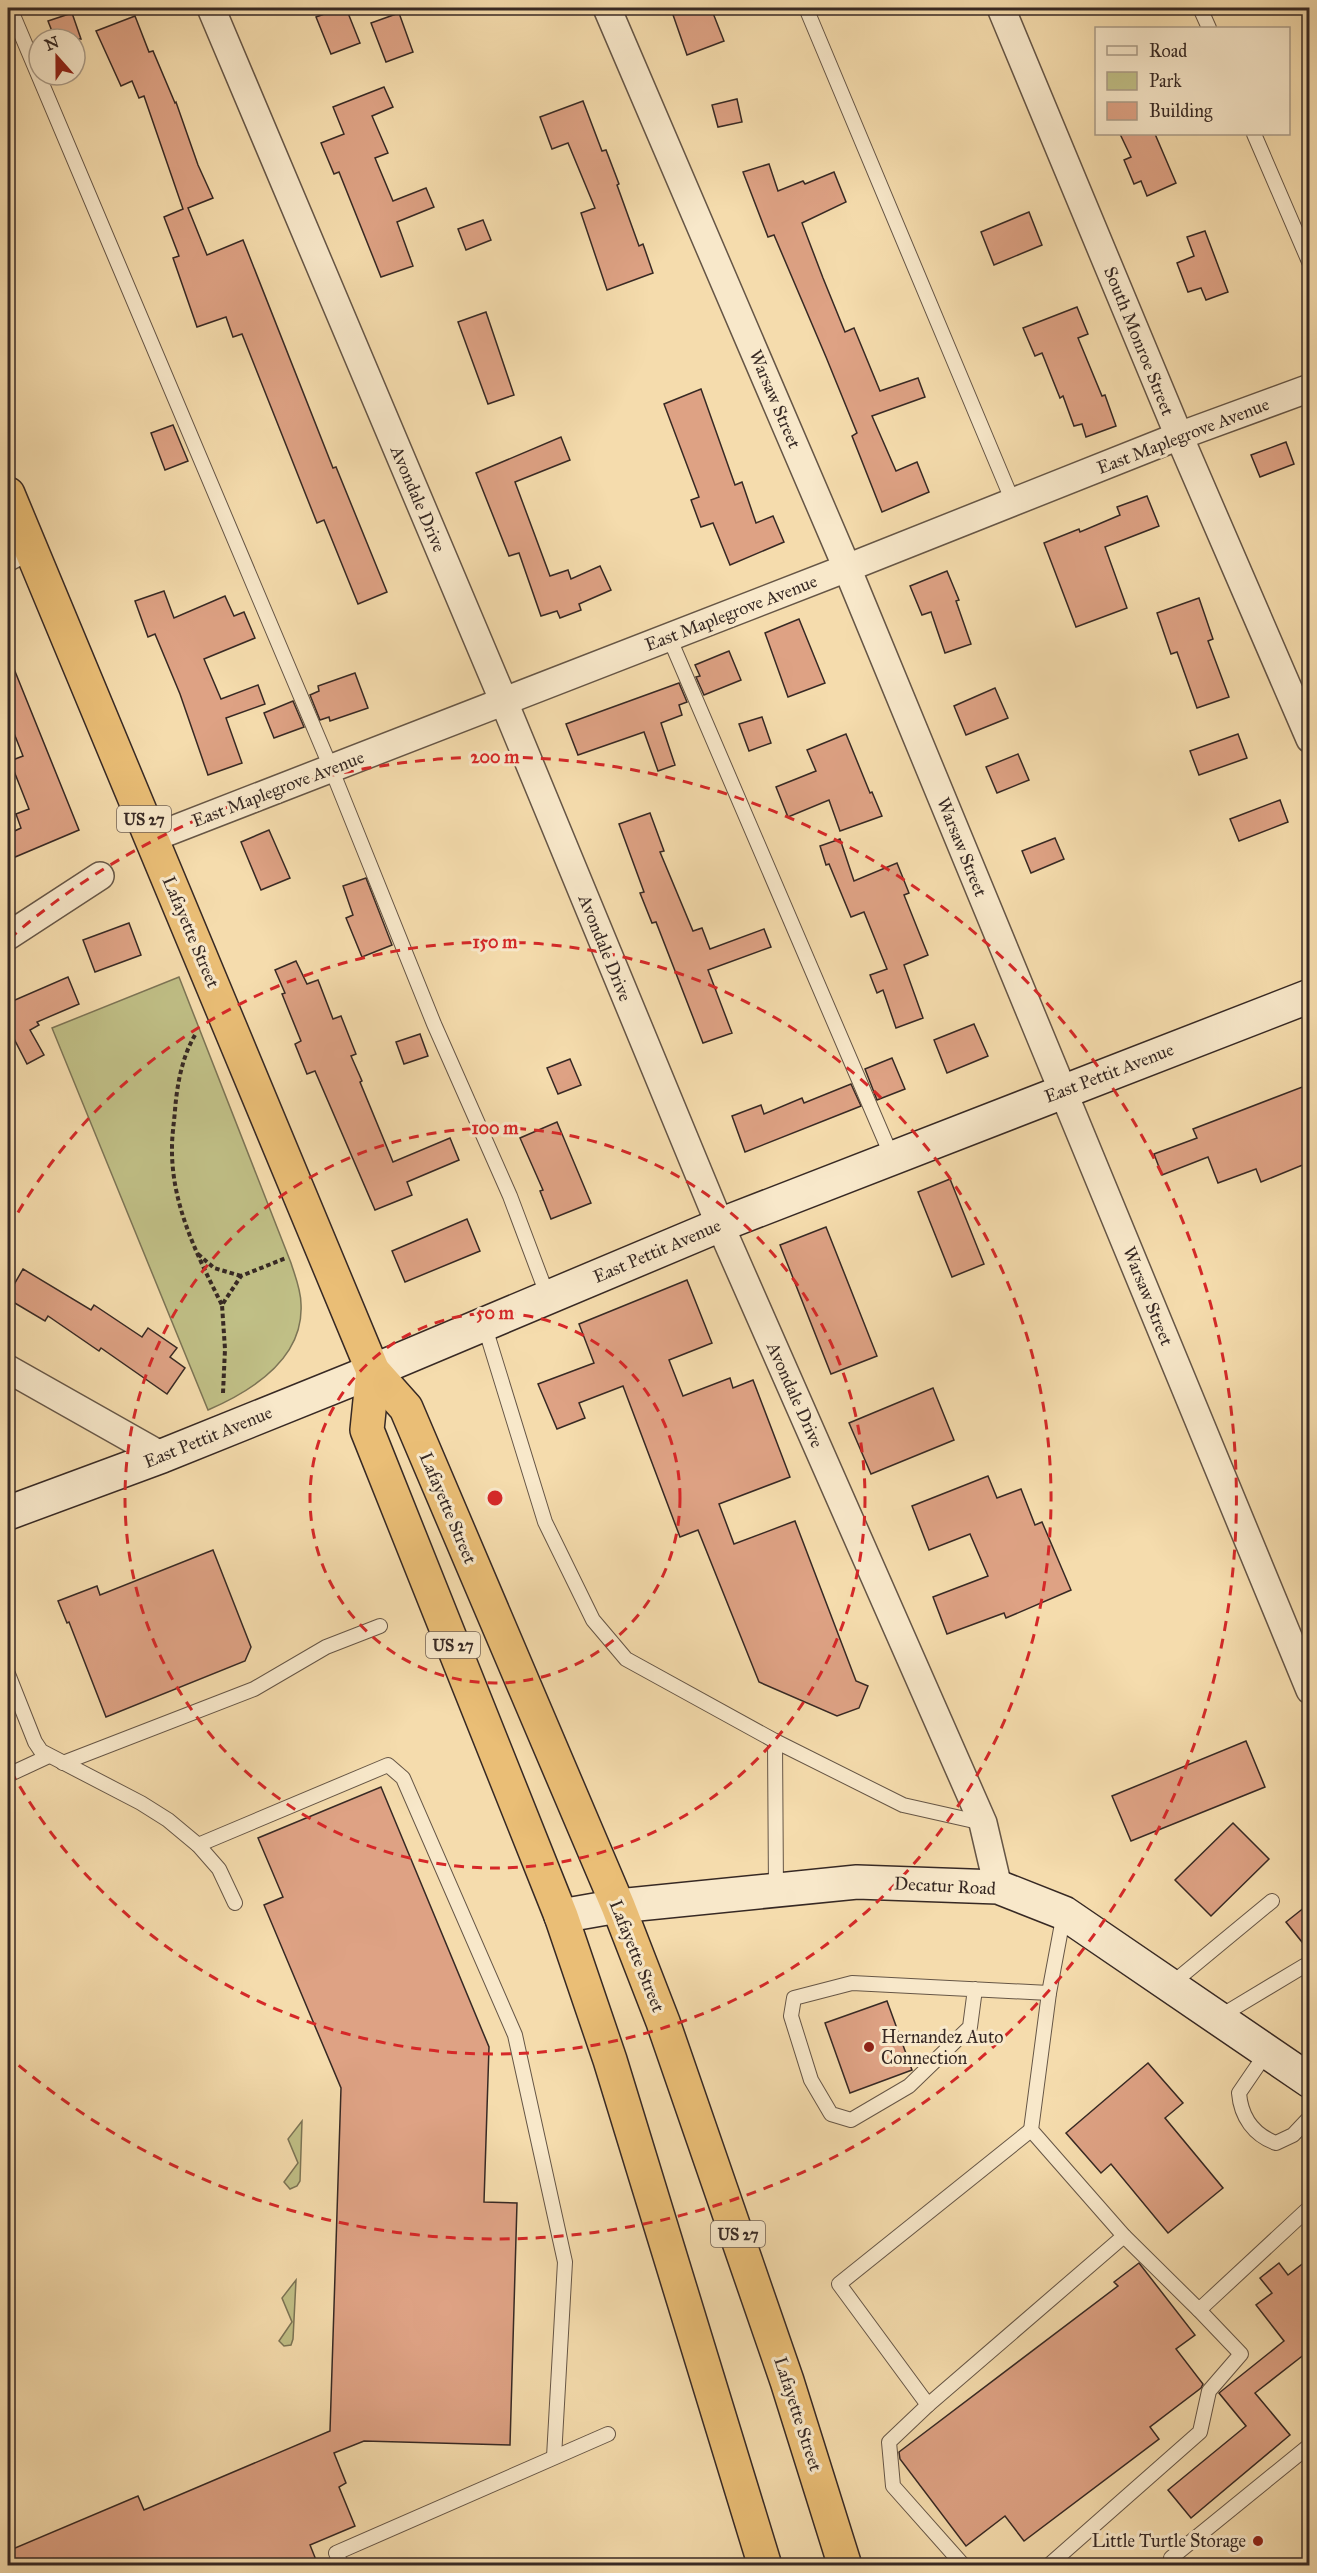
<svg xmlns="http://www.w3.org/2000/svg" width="1317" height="2573" font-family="'IM FELL Great Primer',serif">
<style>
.green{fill:#c0bf86;stroke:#7c7455;stroke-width:1.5}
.building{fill:#dea284;stroke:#372924;stroke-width:1.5}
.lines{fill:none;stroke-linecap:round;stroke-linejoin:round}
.lane-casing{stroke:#665646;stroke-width:16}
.street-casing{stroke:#665646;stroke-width:30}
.secondary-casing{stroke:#372924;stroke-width:36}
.highway-casing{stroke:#372924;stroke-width:36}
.path{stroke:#372924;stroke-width:4;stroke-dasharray:4.5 3;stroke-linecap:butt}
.lane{stroke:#f8e8ca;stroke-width:14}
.street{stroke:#f8e8ca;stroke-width:27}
.secondary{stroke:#f8e8ca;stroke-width:33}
.highway{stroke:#eabe76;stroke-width:33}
.ring{fill:none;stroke:#d62828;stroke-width:3;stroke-dasharray:10 8}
.poi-dot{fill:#8f2418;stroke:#f8e8ca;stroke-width:2}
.labels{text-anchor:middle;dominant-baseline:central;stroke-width:6;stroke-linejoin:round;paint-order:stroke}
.shield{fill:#f8e8ca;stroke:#716256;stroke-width:1.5}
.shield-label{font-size:16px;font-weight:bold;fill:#372924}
.street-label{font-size:18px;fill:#372924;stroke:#f8e8ca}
.poi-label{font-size:18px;fill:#372924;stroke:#f8e8ca;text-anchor:start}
.centre{fill:#d62828;stroke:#f8e8ca;stroke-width:3}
.ring-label{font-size:18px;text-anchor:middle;font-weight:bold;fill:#d62828;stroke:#f8e8ca;stroke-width:6;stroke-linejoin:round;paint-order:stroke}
</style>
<rect width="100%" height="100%" fill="#f5dcad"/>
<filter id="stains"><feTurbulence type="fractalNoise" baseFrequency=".00333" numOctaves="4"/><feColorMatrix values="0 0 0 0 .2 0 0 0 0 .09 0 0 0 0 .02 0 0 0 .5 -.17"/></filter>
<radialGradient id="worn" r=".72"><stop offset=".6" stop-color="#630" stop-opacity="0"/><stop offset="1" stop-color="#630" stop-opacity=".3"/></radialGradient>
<g class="green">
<path d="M179 977 291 1263C295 1276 301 1290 301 1304 304 1358 252 1391 208 1410L52 1028Z"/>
<polygon points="302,2121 300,2181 297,2186 290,2189 284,2182 298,2163 288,2139"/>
<polygon points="296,2280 293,2339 291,2345 284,2346 279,2341 292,2322 282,2298"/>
</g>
<g class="building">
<polygon points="341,8 346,8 360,43 331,54 316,17"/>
<polygon points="683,8 711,8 724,41 687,55 672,12"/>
<polygon points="72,13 81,39 55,39 48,21"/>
<polygon points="399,13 413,52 386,62 371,23"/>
<polygon points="135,16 149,52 153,51 175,103 176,102 198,165 213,198 188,208 207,255 243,240 333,468 336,467 387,592 358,604 324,520 317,523 242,334 233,337 226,317 197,327 173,258 179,256 164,217 183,209 144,96 139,98 132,81 121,86 96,31"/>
<polygon points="384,87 393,107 372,116 388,153 375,158 393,201 426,188 434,207 397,222 413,266 381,277 339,172 334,174 321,143 344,134 333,107"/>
<polygon points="737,99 742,122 718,127 712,105"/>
<polygon points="583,101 602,151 606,150 619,184 617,185 639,246 643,244 653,273 607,290 581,213 595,208 568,143 552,149 540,117"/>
<polygon points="1120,134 1155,134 1176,183 1147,196 1141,181 1134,184 1124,160 1131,157"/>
<polygon points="769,164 778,191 803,181 805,184 834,172 846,202 802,223 823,278 845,332 854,328 880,391 918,378 925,397 872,416 896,471 917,462 929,492 882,512 852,436 857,433 826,357 774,235 768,237 743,172"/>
<polygon points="1029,212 1042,245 994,265 981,232"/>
<polygon points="483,220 491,240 466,250 458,229"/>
<polygon points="1205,231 1228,292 1206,300 1201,288 1188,292 1177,263 1194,256 1187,237"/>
<polygon points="1077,307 1088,334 1078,338 1102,396 1105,395 1116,426 1086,437 1082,424 1074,426 1063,396 1060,398 1042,353 1035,356 1023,328"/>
<polygon points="486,312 514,395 488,404 458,322"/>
<polygon points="701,389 735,485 742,482 756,523 773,516 784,542 730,565 713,523 701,527 691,500 699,497 664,404"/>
<polygon points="173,425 188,461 165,470 151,433"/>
<polygon points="561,437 570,460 515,482 550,576 568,570 571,579 600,566 611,590 579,604 581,610 560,618 557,611 541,616 519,553 509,556 476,473"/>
<polygon points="1286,442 1294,464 1260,477 1251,455"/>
<polygon points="1147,496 1159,526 1105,547 1127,608 1076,627 1044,543 1079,529 1080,532 1120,515 1117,507"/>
<polygon points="947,571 959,600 956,601 971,644 945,653 931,612 922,615 910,586"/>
<polygon points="164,591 174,618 225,596 234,616 244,612 255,638 204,659 221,699 258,685 265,704 226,718 242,763 208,775 180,694 155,634 148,637 135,601"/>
<polygon points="1199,598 1213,639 1208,641 1229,697 1197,708 1177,652 1171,654 1157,613"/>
<polygon points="799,619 825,683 788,697 765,633"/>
<polygon points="729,651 741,680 704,695 696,677 700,676 695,665"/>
<polygon points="8,654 79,830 8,860 8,834 21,828 16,814 29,809 10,761 23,756 8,718"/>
<polygon points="355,673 368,708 330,721 329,717 320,720 310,695 319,691 318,686"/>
<polygon points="679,683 687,702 679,705 682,715 661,723 675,765 658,771 644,732 578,755 566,724"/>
<polygon points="995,688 1008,718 966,735 954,706"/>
<polygon points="293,701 304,727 274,738 264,713"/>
<polygon points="762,717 771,743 749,751 739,724"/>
<polygon points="846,734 870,793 872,792 882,816 840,831 829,800 788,817 776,787 816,771 807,750"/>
<polygon points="1238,734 1247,758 1199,775 1190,751"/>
<polygon points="1018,754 1029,780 997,793 986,767"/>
<polygon points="1280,800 1288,822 1239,841 1230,819"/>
<polygon points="650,813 664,851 660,852 693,931 702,928 710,949 764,929 771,947 708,970 732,1033 703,1043 656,922 652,923 640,893 644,892 619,824"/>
<polygon points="269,830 290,878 261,890 241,842"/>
<polygon points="1055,838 1064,859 1031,873 1022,851"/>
<polygon points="840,839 854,881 897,863 909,893 904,895 928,955 904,965 923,1018 896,1028 883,990 877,993 870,975 887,969 864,912 851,917 829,864 826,865 820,846"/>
<polygon points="366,878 392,945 362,957 346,918 353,915 343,886"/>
<polygon points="129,923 141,955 95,972 83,940"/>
<polygon points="296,961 307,984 318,980 333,1019 341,1016 356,1054 351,1056 362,1081 360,1082 393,1162 450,1138 459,1160 407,1182 412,1195 375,1210 315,1071 307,1074 295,1044 301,1041 282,994 285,993 275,970"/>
<polygon points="68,977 79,1004 37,1022 39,1025 30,1030 44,1055 27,1064 8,1027 8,1003"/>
<polygon points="974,1024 988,1056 947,1073 934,1040"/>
<polygon points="420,1034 428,1056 404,1064 396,1042"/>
<polygon points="892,1058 905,1089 877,1100 865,1069"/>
<polygon points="570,1059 581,1085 558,1094 547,1068"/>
<polygon points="851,1084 861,1106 745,1152 732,1116 761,1105 764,1114 802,1098 804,1103"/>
<polygon points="1310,1084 1310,1162 1261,1182 1256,1169 1218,1183 1208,1157 1162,1175 1154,1154 1197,1138 1193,1129"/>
<polygon points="557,1122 591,1203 551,1219 540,1191 543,1190 520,1138"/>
<polygon points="950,1179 984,1264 952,1277 918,1192"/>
<polygon points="467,1219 480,1251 405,1282 392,1251"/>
<polygon points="826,1227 877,1356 831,1374 780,1245"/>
<polygon points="23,1269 91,1310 94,1305 142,1337 148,1328 177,1348 170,1357 185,1368 167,1394 101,1348 99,1351 48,1316 45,1321 8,1299 8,1295"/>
<polygon points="687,1280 712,1343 669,1360 683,1396 730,1378 733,1388 753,1380 790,1477 719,1504 734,1544 795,1521 856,1681 868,1686 859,1708 837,1716 759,1682 698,1530 680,1537 623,1386 579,1403 585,1418 557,1429 538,1384 594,1363 579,1324"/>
<polygon points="933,1388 954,1440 871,1474 849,1423"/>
<polygon points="988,1476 997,1498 1021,1489 1035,1525 1042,1522 1071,1590 1006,1618 1004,1613 947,1634 933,1597 988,1576 970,1534 929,1550 912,1506"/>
<polygon points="213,1550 251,1647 245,1661 106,1717 69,1622 67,1623 58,1601 97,1586 100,1595"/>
<polygon points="1246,1741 1265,1787 1131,1841 1112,1796"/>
<polygon points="381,1787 489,2047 484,2202 517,2203 510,2445 364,2441 334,2453 346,2483 339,2487 355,2526 310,2545 318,2565 8,2565 8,2551 138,2496 144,2510 330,2431 341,2088 264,1905 283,1897 258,1838"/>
<polygon points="1233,1823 1269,1859 1211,1916 1175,1880"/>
<polygon points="1310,1903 1310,1952 1286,1922"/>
<polygon points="887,2001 912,2070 850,2093 825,2023"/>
<polygon points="1148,2063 1183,2103 1165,2118 1223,2188 1168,2233 1111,2164 1101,2173 1066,2133"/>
<polygon points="1310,2258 1310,2350 1255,2393 1290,2435 1191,2518 1168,2490 1246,2426 1219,2393 1284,2341 1256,2305 1272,2293 1260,2278 1279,2263 1288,2275"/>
<polygon points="1139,2263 1195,2335 1176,2349 1203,2384 1201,2388 1150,2427 1159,2439 1024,2541 1005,2516 966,2546 900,2459 899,2452 1118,2286 1114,2282"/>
</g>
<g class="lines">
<g class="lane-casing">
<g id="lane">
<polyline points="10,8 331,768 434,1024 510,1196 548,1297"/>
<polyline points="806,8 1013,502"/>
<polyline points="1200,8 1209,28"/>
<polyline points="1254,134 1310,264"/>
<polyline points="669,637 892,1157"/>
<polyline points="484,1324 545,1522 593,1620 626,1659 775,1741"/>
<polyline points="8,1674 35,1742 41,1751 141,1803 168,1820 198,1845 219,1869 235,1903"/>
<polyline points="63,1763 254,1689 326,1647 380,1626"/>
<polyline points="8,1775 49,1756"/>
<polyline points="198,1845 388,1765 403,1778 515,2035 565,2262 554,2457"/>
<polyline points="776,1891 775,1741 903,1805 983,1823"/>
<polyline points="1064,1913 1049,1993 1031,2130 1124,2236 1199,2310 1310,2207"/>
<polyline points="1169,1986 1272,1901"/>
<polyline points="975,1989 970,2027 909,2086 851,2120 831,2114 811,2080 791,2016 794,1998 852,1983 1049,1993"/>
<polyline points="1219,2017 1304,1966"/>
<path d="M1267 2052 1239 2093C1241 2117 1254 2135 1276 2143L1293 2135 1310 2117"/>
<polyline points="928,2405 839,2284 1031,2130"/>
<polyline points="1171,2558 1310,2445"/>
<polyline points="342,2566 336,2553 608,2434"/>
<polyline points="964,2566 893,2486 889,2442 928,2405 1124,2236"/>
<polyline points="1048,2566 1200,2432 1209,2391 1241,2354 1199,2310"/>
</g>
</g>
<g class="street-casing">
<g id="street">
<polyline points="211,8 504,702 720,1225 983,1823 998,1887"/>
<polyline points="607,8 847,568 1310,1690"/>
<polyline points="1001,8 1179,436 1310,739"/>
<polyline points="8,557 29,546"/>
<polyline points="152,838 847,568 1179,436 1310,388"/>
<polyline points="8,936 100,876"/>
<polyline points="8,1369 162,1456"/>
</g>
</g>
<g class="secondary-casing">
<g id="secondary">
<polyline points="8,1513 162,1456 373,1371 720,1225 1310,996"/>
<polyline points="561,1916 618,1906 857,1882 998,1887 1064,1913 1310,2081"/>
</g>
</g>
<g class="highway-casing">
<g id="highway">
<polyline points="8,494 373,1371 406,1408 618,1906 663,2022 787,2381 845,2566"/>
<polyline points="373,1371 367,1430 561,1916 610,2060 765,2566"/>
</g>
</g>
<g class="path">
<path d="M195 1035C182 1057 177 1085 175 1110 174 1123 172 1135 172 1147 171 1204 197 1255 222 1305"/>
<polyline points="198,1254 214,1268 241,1276"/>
<polyline points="223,1393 225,1349 222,1305 241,1276 286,1258"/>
</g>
<use href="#lane" class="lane"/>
<use href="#street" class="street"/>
<use href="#secondary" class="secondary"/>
<use href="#highway" class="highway"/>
</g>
<g class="ring">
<circle cx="495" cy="1498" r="185"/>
<circle cx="495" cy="1498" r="370"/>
<path d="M9 1228A556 556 0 1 1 9 1768"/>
<path d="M9 939A741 741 0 1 1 9 2057"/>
</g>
<g class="poi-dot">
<circle cx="869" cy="2047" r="6"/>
<circle cx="1258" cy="2541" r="6"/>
</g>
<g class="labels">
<g class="shield">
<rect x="117" y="806" width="54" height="26" rx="4.5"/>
<rect x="426" y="1632" width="54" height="26" rx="4.5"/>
<rect x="711" y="2221" width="54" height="26" rx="4.5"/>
</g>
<g class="shield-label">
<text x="144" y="819">US 27</text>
<text x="453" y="1645">US 27</text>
<text x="738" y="2234">US 27</text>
</g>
<g class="street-label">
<text transform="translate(1139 341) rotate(68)">South Monroe Street</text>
<text transform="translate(775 399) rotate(67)">Warsaw Street</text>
<text transform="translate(1183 436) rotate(-21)">East Maplegrove Avenue</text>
<text transform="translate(418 499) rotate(67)">Avondale Drive</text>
<text transform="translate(731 613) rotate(-21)">East Maplegrove Avenue</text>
<text transform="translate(278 789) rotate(-21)">East Maplegrove Avenue</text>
<text transform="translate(962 847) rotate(68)">Warsaw Street</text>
<text transform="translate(191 932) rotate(67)">Lafayette Street</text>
<text transform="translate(605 948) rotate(68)">Avondale Drive</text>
<text transform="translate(1109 1073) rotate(-21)">East Pettit Avenue</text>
<text transform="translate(657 1251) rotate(-23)">East Pettit Avenue</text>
<text transform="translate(1148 1296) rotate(68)">Warsaw Street</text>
<text transform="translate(795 1395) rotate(66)">Avondale Drive</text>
<text transform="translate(208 1437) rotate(-22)">East Pettit Avenue</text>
<text transform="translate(448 1508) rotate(67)">Lafayette Street</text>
<text transform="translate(945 1886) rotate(3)">Decatur Road</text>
<text transform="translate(637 1956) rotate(68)">Lafayette Street</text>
<text transform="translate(798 2414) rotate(72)">Lafayette Street</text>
</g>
<g class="poi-label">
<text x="881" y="2037">Hernandez Auto<tspan x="881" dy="21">Connection</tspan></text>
<text x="1246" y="2541" text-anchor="end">Little Turtle Storage</text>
</g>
</g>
<circle cx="495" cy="1498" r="9" class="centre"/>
<g class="ring-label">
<text x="495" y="763">200 m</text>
<text x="495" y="948">150 m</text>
<text x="495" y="1134">100 m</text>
<text x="495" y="1319">50 m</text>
</g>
<rect width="1317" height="2573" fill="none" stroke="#f5dcad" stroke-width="30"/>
<rect x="9" y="9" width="1299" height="2555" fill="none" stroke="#372924" stroke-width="3"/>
<rect x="15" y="15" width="1287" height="2543" fill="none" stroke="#372924" stroke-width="1.5"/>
<rect x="1095" y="27" width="195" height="108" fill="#f8e8ca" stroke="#ab9c88" stroke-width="1.5"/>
<rect x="1107" y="46" width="30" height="9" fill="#f8e8ca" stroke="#ab9c88" stroke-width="1.5"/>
<text x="1149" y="57" font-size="18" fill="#372924">Road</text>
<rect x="1107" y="72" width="30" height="18" fill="#c0bf86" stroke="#ab9c88" stroke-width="1.5"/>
<text x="1149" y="87" font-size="18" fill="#372924">Park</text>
<rect x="1107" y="102" width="30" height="18" fill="#dea284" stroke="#ab9c88" stroke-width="1.5"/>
<text x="1149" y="117" font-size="18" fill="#372924">Building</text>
<g transform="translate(57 57) rotate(339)"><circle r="28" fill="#f8e8ca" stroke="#ab9c88" stroke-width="1.5"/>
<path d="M0-4.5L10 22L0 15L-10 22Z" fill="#8f2418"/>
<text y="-9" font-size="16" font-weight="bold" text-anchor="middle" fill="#372924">N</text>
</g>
<rect width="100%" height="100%" filter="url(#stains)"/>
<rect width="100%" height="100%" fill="url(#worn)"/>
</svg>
